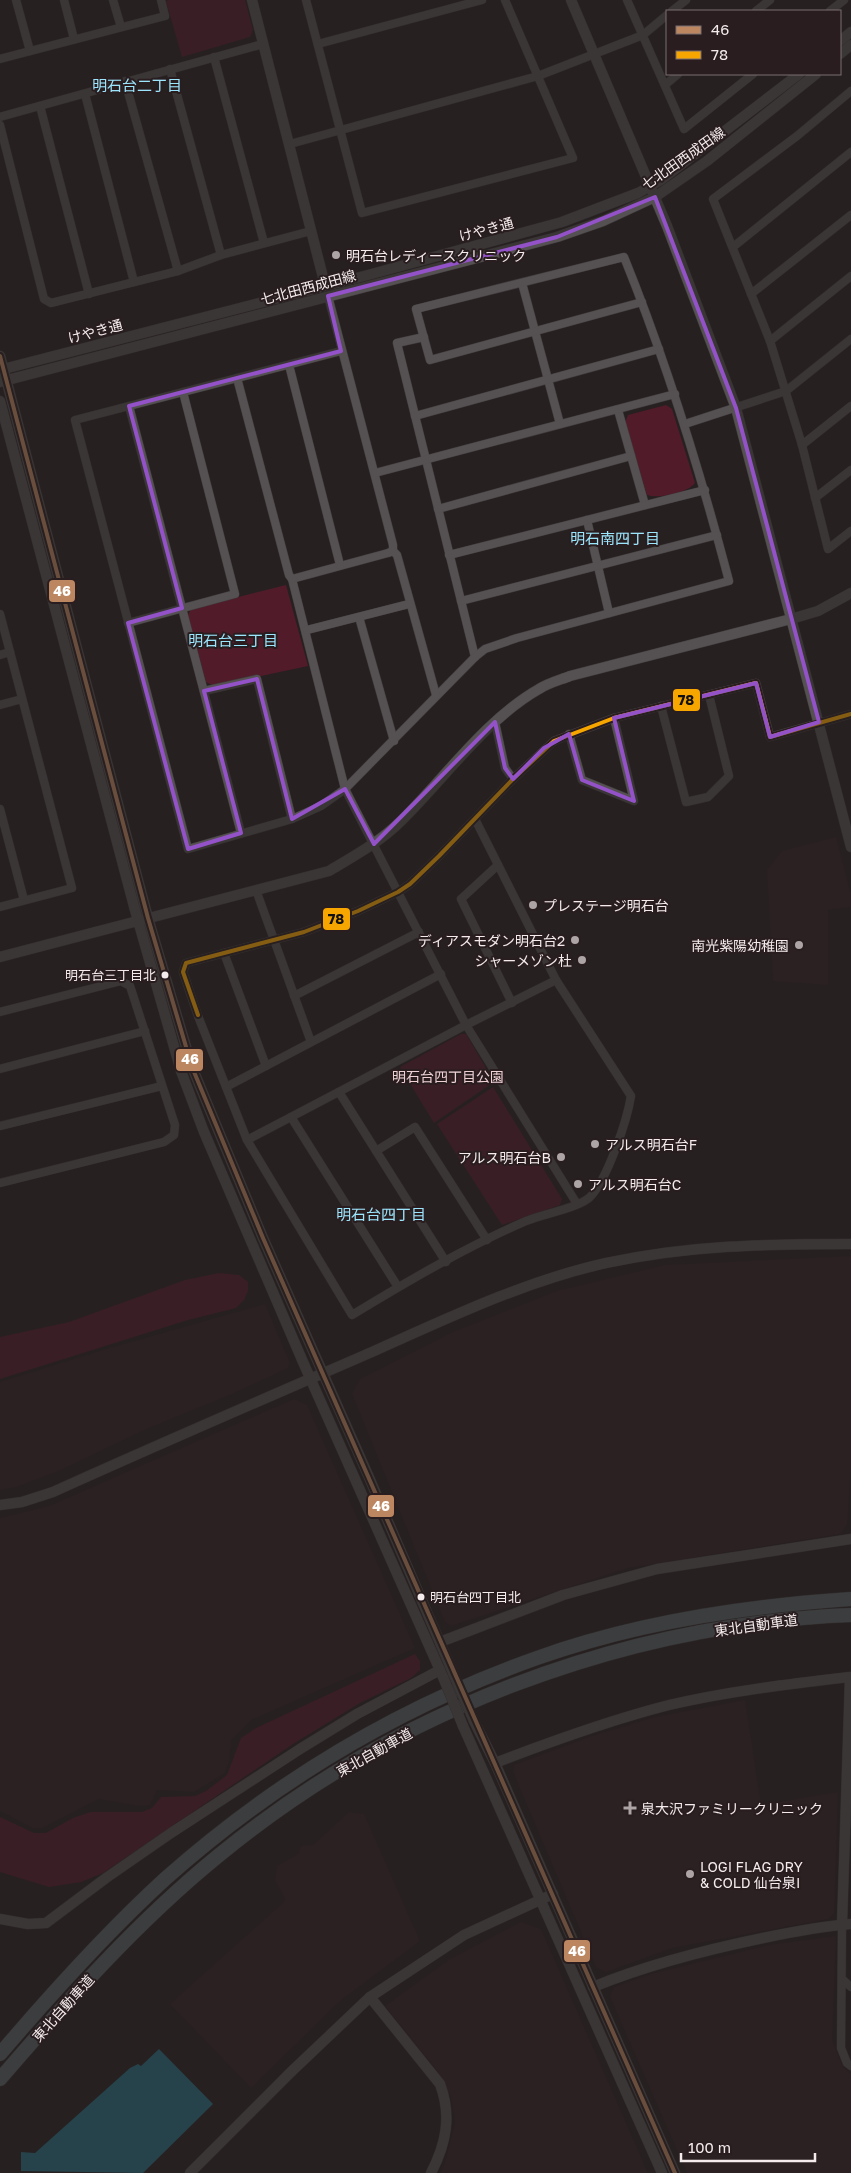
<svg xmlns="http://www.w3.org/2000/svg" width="851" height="2173" font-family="'Golos Text','Noto Sans JP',sans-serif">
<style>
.built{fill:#312124}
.green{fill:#511b2a}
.water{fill:#276a7c}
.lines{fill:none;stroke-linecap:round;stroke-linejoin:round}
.minor-casing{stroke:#403b3c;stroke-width:9}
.tertiary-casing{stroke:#403b3c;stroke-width:11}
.motorway-casing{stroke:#403b3c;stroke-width:15}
.minor{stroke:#555051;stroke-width:8}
.tertiary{stroke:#555051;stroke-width:10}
.motorway{stroke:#576164;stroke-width:14}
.tertiary-bridge-casing{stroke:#403b3c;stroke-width:11;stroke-linecap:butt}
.tertiary-bridge{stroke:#555051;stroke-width:10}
.bus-1-casing{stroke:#291d1f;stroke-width:8}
.bus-2-casing{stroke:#291d1f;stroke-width:8}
.bus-1{stroke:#bb8660;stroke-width:4}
.bus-2{stroke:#f7a600;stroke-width:4}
.marked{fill:none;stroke:#9352c8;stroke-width:4;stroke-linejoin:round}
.poi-dot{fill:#aca4a5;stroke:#291d1f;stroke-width:2}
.bus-dot{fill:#f4ebec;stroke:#291d1f;stroke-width:2}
.labels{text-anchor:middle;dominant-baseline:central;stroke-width:4;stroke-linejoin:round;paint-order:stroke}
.bus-label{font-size:13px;fill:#f4ebec;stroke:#291d1f;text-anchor:end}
.street-label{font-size:14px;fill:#f4ebec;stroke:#291d1f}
.poi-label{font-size:14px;fill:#f4ebec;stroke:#291d1f;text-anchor:start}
.park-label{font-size:14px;fill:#edd1d5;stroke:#291d1f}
.neighbourhood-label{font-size:15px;fill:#9be6fd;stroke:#291d1f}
.line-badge{stroke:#291d1f;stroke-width:2}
.badge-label{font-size:14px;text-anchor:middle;font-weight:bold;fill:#fff}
.pale-badge-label{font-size:14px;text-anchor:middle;font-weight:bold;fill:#111}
</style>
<rect width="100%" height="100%" fill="#262021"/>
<g class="built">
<polygon points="836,837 851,895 851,907 828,910 828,985 773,981 767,870 782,851"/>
<polygon points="851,1256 851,1467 847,1525 840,1534 628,1568 451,1626 445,1622 352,1394 360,1379 453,1332 557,1291 665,1265"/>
<polygon points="265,1304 290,1363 288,1368 232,1394 144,1430 61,1470 16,1487 0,1490 0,1382 103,1350"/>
<polygon points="294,1399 307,1405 415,1648 251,1720 231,1740 229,1762 225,1773 194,1792 157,1790 150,1805 139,1806 99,1799 42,1828 33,1828 0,1811 0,1518 49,1506"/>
<polygon points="745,1700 761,1805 838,1792 834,1914 828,1919 672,1948 606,1972 596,1967 513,1772 514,1765 589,1737 655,1717"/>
<polygon points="349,1812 364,1814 420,1941 341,2000 251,2088 170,2004 284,1902 285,1898 275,1881 277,1866 298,1854 301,1846 313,1845"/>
<polygon points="521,1922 541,1929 648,2173 441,2173 446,2159 455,2123 451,2097 439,2073 385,2006 450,1959"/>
<polygon points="836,1936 832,2040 843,2067 851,2075 851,2173 687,2173 610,1997 614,1987 651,1974 769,1945"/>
</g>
<g class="green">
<polygon points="169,0 245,0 253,30 250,37 182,57 166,1"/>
<path d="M666 405 672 409 695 483C687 493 659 499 647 495L625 423 628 415Z"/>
<polygon points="286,585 308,666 214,686 206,682 188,615 191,609"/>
<polygon points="461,1034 466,1034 494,1082 434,1123 400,1067"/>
<polygon points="493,1087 562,1199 560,1205 502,1225 437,1124"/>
<polygon points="219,1273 239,1275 248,1282 248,1291 244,1300 236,1308 188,1320 0,1379 0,1337 69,1322 185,1280"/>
<polygon points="415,1654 420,1661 420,1670 411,1678 360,1703 293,1744 103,1873 81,1882 49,1887 0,1872 0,1817 34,1833 46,1833 73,1818 91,1812 142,1812 152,1808 161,1797 195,1796 206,1791 227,1775 241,1738 256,1728"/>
</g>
<polygon class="water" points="159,2049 213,2104 143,2173 21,2171 21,2152 35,2153 130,2068 138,2064 141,2066"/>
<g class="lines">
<g class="minor-casing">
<g id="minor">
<polyline points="16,0 30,51"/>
<polyline points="64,0 74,39"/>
<polyline points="113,0 121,27"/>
<polyline points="306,0 362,213 573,158 505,0"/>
<polyline points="627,0 684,129 753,74"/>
<polyline points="672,11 686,0"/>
<polyline points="756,11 770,0"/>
<polyline points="830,11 844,0"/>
<polyline points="318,44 482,0"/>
<polyline points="214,57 264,243"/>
<polyline points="0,59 165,16 161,0"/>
<polyline points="170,69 221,255"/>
<polyline points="125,81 178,271"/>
<polyline points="665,85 678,74"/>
<polyline points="851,91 797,136 713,199 770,341 802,445 828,549 851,531"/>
<polyline points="85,94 134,282"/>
<polyline points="40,106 89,294"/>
<polyline points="0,117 263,44"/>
<polyline points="0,125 44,299 51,303 178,271 221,255 311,231"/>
<polyline points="290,144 538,76 643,35 667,15"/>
<polyline points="733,247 851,152"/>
<polyline points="522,283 560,424"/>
<polyline points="751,294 851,215"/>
<polyline points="328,296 393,545 393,551 388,553 292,579 345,789 466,1025 577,1204"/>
<polyline points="424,337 397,343 475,657"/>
<polyline points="770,341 851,276"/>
<path d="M341 351 75 420 188 849 292 819 321 806 345 789 475 657 485 649 517 638 729 581C700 471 667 363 624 257L416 309 430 360 642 302"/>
<polyline points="289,365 340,565"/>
<polyline points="237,378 289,575 292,579"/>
<polyline points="129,406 241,833"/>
<polyline points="618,410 645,505"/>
<polyline points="415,416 659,349"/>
<polyline points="685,424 786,391 851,339"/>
<polyline points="802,445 851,406"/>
<polyline points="375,473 675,394"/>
<polyline points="815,498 851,470"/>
<polyline points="438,509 631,456"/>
<polyline points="587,520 609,613"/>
<polyline points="393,551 397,555 436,695"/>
<polyline points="449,555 705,490"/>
<polyline points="461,601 717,535"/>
<polyline points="0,614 72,888 0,907"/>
<polyline points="359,617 394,741"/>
<polyline points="128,623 235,594 183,392"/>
<polyline points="307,630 409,604"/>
<polyline points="0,655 10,652"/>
<polyline points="204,691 257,679 292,819"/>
<polyline points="0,705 22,699"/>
<polyline points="661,706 686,802 708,797 729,776 709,695"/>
<polyline points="495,722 505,768 513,779"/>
<polyline points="569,734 582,780 634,801 614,718"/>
<polyline points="0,809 24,900"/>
<path d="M475 819 556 980 631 1096C627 1121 607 1180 590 1197 579 1208 542 1214 526 1221 466 1247 408 1281 352 1315L247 1140 198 1016 183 972 186 963 304 932 358 911 398 892 410 884 439 856 513 779 554 741 614 718 756 683 770 737 851 714"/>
<polyline points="498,865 461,899 512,1003"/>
<polyline points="256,890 311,1042"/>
<polyline points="224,953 266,1066"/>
<polyline points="294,996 419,932"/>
<polyline points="0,1012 121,981 130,986 175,1125 174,1135 164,1142 0,1183"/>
<polyline points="0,1069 145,1031"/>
<polyline points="226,1087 441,974"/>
<polyline points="339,1092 446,1262"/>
<polyline points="0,1126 162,1086"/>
<polyline points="247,1140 291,1117"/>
<polyline points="376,1151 415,1127 487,1240"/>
<polyline points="398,1287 291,1117 466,1025 556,980"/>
<polyline points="842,1925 841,2048 847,2063 851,2066"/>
<polyline points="842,1979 851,1987"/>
</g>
</g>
<g class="tertiary-casing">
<g id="tertiary">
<polyline points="252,0 325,285"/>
<polyline points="571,0 667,226 736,408 851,847"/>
<polyline points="840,41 851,32"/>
<polyline points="840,54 851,45"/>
<polyline points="0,356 148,918 192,1067 263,1238 368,1475 453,1673"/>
<polyline points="0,370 368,275 562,222 638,193 661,180 799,74"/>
<polyline points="0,382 557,237 603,221 655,197 707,161 816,74"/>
<polyline points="0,401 135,910 181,1071 204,1132 303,1362 443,1677"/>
<path d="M0 957 329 871C354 856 380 842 401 821 444 779 486 719 539 689 548 683 560 680 570 676L791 619 818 611 851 593"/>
<path d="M0 1505 22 1502 53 1492C159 1444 266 1398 372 1352 448 1318 525 1281 606 1263 690 1245 766 1244 851 1244"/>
<polyline points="440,1642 563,1595 657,1569 851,1539"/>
<polyline points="474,1721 495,1763 675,2173"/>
<polyline points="463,1726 662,2173"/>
<path d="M495 1763C552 1741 610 1720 669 1705 729 1691 790 1684 850 1677L842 1925"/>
<polyline points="0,1919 28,1924 46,1923 106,1878 171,1833 300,1749 357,1714 440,1670"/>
<path d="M593 1987C649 1964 705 1950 763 1938 792 1932 822 1926 851 1924"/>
<path d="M370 1997 440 2084C452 2116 446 2144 431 2173"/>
<polyline points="190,2173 292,2071 370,1997 464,1935 553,1894"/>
</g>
</g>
<g class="motorway-casing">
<g id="motorway">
<path d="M0 2054C52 1993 106 1933 165 1879 274 1782 399 1707 537 1658 637 1622 746 1606 851 1599"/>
<path d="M0 2079C68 2000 137 1922 218 1856 394 1711 622 1624 851 1615"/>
</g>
</g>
<use href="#minor" class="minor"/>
<use href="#tertiary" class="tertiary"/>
<use href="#motorway" class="motorway"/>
<g class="tertiary-bridge-casing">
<g id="tertiary-bridge">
<polyline points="453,1673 474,1721"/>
<polyline points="443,1677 463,1726"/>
</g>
</g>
<use href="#tertiary-bridge" class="tertiary-bridge"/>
<g class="bus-1-casing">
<polyline id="bus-1" points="0,356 148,918 192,1067 263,1238 675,2173"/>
</g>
<g class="bus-2-casing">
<polyline id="bus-2" points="198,1015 183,972 186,963 304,932 358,911 398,892 410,884 439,856 513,779 554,741 614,718 756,683 770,737 851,714"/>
</g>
<use href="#bus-1" class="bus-1"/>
<use href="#bus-2" class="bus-2"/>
</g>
<path d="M0 0H851V2173H0ZM655 197 736 408 819 722 770 737 756 683 614 718 634 801 582 780 569 734 544 748 513 779 505 768 495 722 374 844 345 789 292 819 257 679 204 691 241 833 188 849 128 623 182 608 129 406 341 351 328 296 557 237Z" fill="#262021" fill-opacity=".55" fill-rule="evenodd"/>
<path class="marked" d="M655 197 736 408 819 722 770 737 756 683 614 718 634 801 582 780 569 734 544 748 513 779 505 768 495 722 374 844 345 789 292 819 257 679 204 691 241 833 188 849 128 623 182 608 129 406 341 351 328 296 557 237Z"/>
<g class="poi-dot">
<circle cx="336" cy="255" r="5"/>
<circle cx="533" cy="905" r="5"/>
<circle cx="575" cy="940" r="5"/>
<circle cx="799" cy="945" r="5"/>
<circle cx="582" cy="960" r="5"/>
<circle cx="595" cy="1144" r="5"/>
<circle cx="561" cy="1157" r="5"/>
<circle cx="578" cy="1184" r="5"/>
<path d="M627.5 1800.5h5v5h5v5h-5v5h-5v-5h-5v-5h5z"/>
<circle cx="690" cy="1874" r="5"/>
</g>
<g class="bus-dot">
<circle cx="165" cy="975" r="4.5"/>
<circle cx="421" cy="1597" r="4.5"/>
</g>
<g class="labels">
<g class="bus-label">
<text x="156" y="975">明石台三丁目北</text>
<text x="430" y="1597" text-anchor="start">明石台四丁目北</text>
</g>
<g class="street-label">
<text transform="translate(683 158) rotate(-35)">七北田西成田線</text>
<text transform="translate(486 229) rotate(-15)">けやき通</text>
<text transform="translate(308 287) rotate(-15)">七北田西成田線</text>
<text transform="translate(95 331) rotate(-15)">けやき通</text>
<text transform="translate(756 1625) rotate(-8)">東北自動車道</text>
<text transform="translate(374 1752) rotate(-29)">東北自動車道</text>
<text transform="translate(63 2008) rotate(-48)">東北自動車道</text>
</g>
<g class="poi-label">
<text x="346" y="255">明石台レディースクリニック</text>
<text x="543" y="905">プレステージ明石台</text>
<text x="565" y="940" text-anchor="end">ディアスモダン明石台2</text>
<text x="789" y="945" text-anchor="end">南光紫陽幼稚園</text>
<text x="572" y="960" text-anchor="end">シャーメゾン杜</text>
<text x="605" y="1144">アルス明石台F</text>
<text x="551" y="1157" text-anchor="end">アルス明石台B</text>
<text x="588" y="1184">アルス明石台C</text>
<text x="641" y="1808">泉大沢ファミリークリニック</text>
<text x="700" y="1866">LOGI FLAG DRY<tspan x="700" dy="16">&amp; COLD 仙台泉I</tspan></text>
</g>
<g class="park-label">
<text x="448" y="1076">明石台四丁目公園</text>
</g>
<g class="neighbourhood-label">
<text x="137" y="85">明石台二丁目</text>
<text x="615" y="538">明石南四丁目</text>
<text x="233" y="640">明石台三丁目</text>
<text x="381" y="1214">明石台四丁目</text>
</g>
</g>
<g class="line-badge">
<rect x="48" y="579" width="28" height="24" rx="5" fill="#bb8660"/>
<rect x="672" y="688" width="29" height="24" rx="5" fill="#f7a600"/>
<rect x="322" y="907" width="29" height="24" rx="5" fill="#f7a600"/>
<rect x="175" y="1048" width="29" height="24" rx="5" fill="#bb8660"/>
<rect x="367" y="1494" width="28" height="24" rx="5" fill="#bb8660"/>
<rect x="563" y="1939" width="28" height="24" rx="5" fill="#bb8660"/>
</g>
<g class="badge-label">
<text x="62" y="596">46</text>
<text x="190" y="1064">46</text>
<text x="381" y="1511">46</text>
<text x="577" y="1956">46</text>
</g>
<g class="pale-badge-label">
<text x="686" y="705">78</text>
<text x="336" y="924">78</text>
</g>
<rect x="666" y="10" width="175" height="65" fill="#291d1f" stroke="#7a6f71"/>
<rect x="676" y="26" width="25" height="8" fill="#bb8660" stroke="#7a6f71"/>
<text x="711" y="35" font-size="15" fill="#f4ebec">46</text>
<rect x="676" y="51" width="25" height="8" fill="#f7a600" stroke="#7a6f71"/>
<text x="711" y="60" font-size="15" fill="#f4ebec">78</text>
<path d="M681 2153v8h134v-8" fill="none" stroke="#f4ebec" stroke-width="2.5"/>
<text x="688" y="2153" font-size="15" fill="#f4ebec" stroke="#291d1f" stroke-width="4" paint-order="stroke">100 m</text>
</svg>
